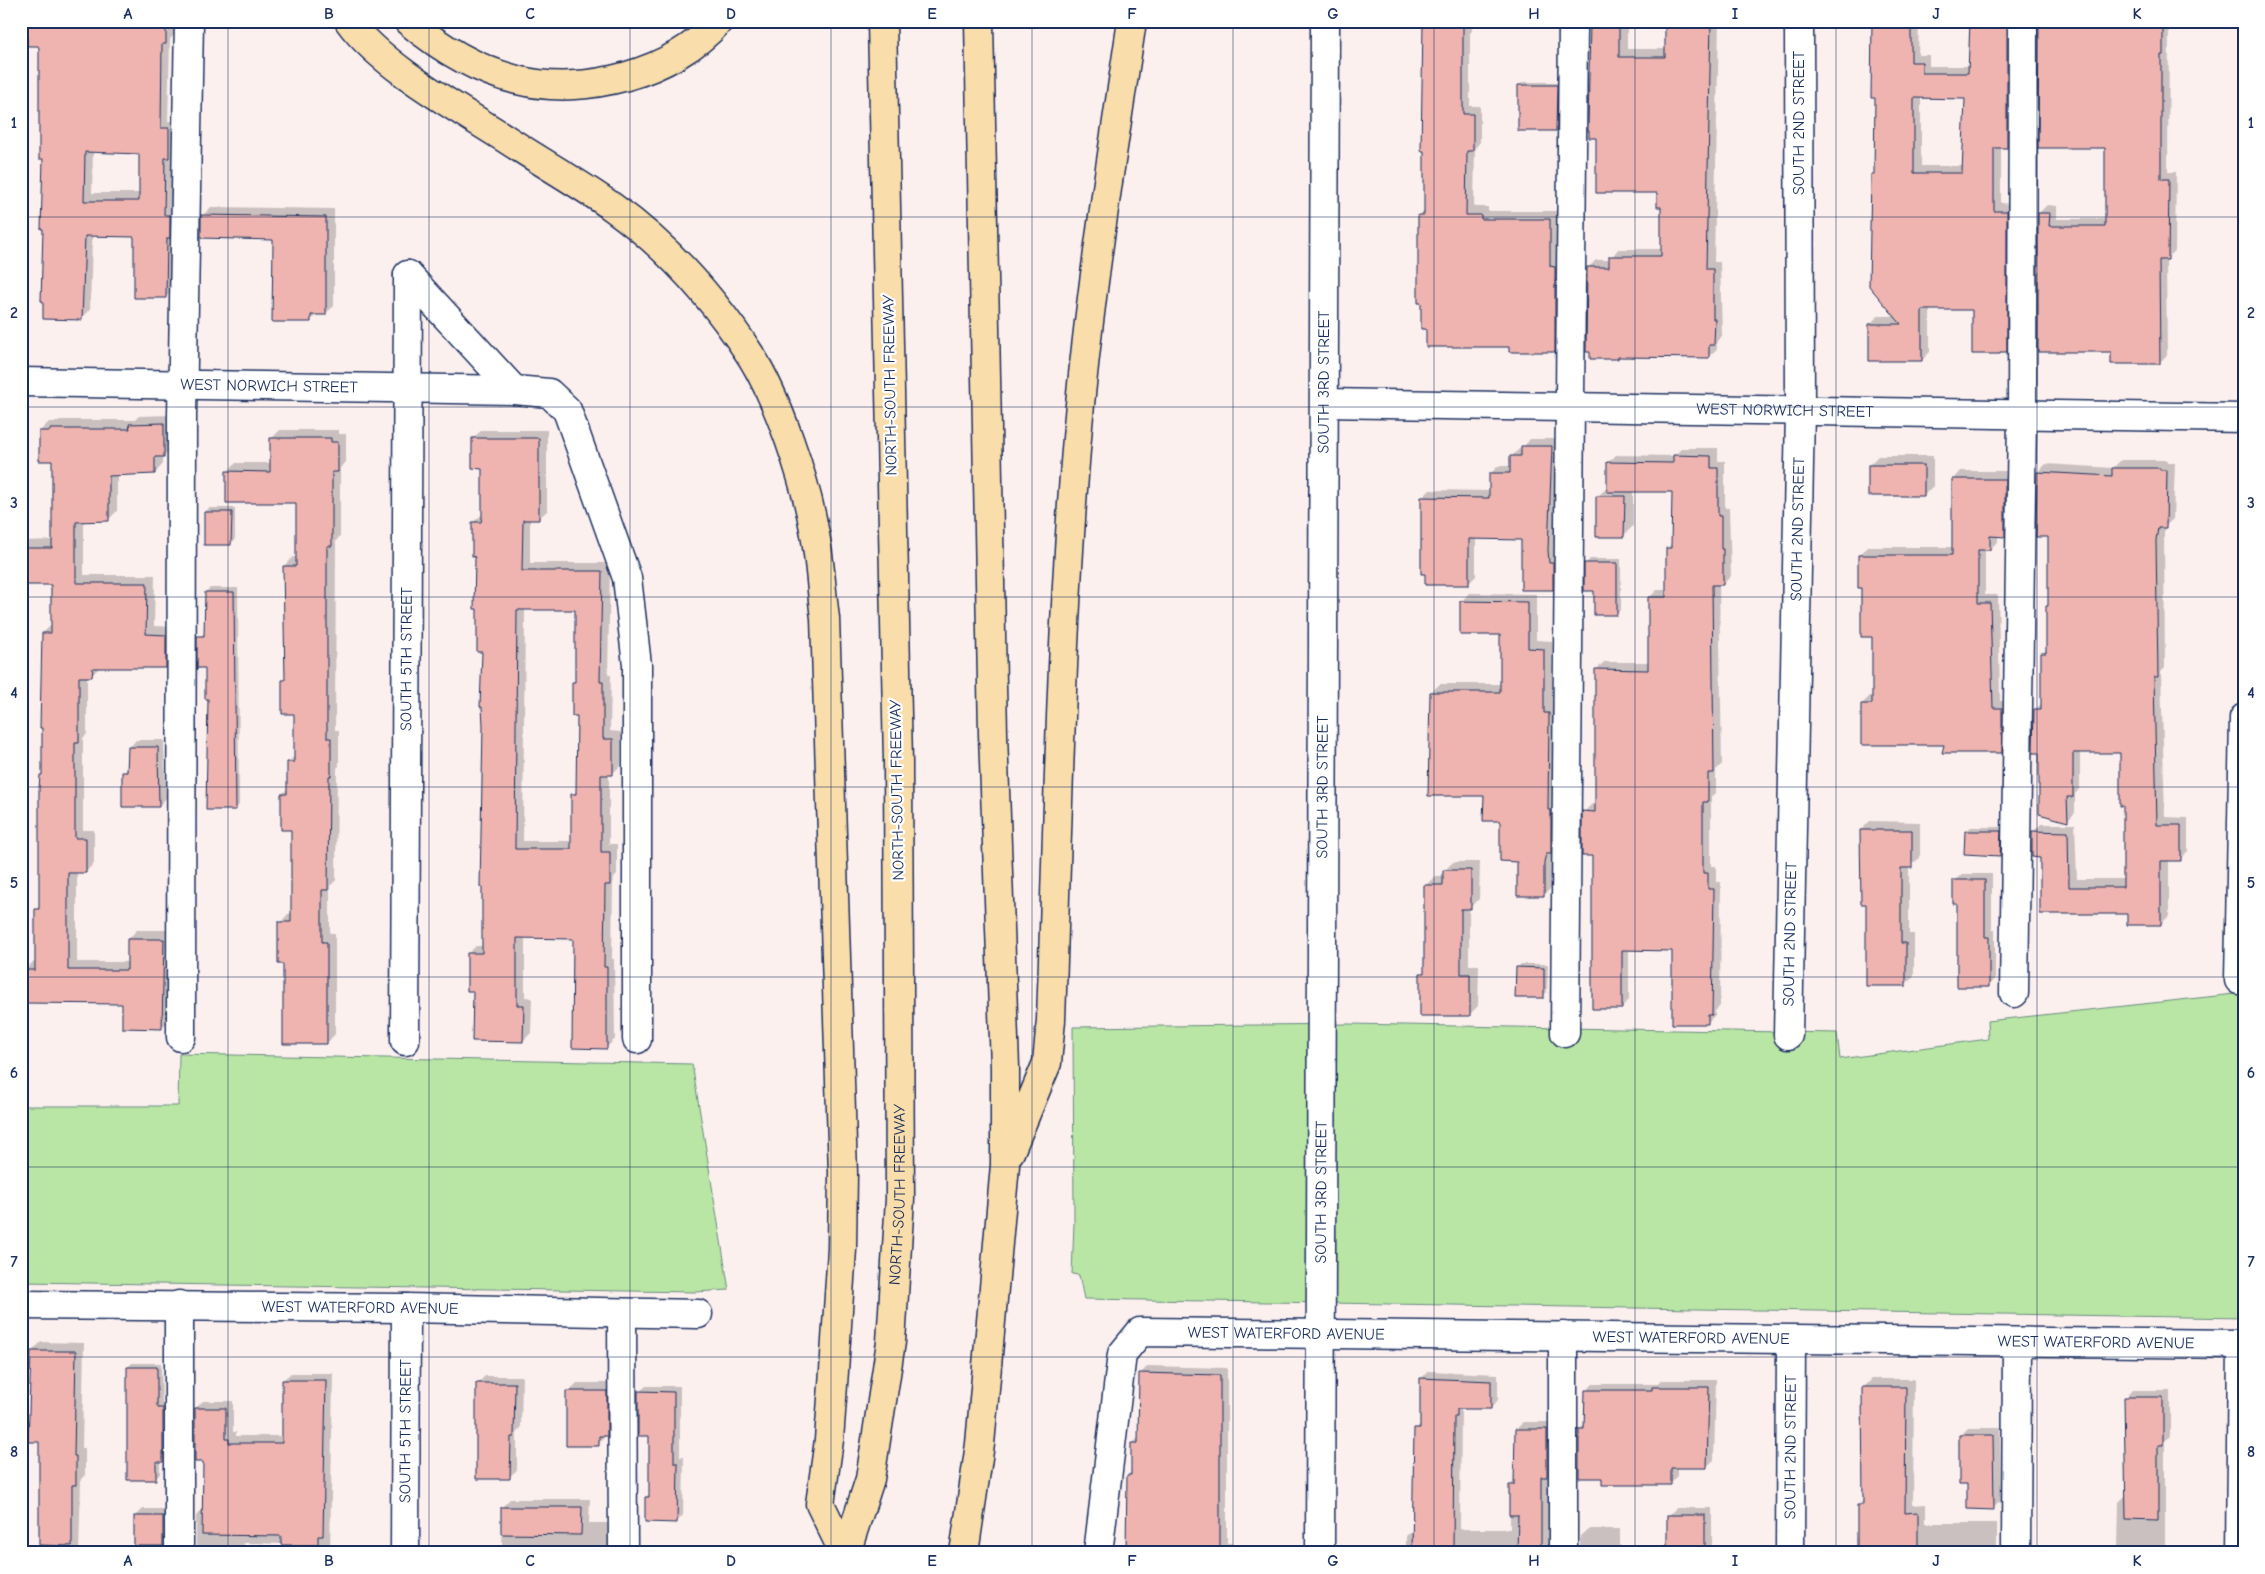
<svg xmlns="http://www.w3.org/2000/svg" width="2265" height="1574" font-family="'Comic Neue',sans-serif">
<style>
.green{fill:#b9e6a4;stroke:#6a8a81}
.shadow{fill:#0003;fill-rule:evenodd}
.building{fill:#efb4af;stroke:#1b2f5e;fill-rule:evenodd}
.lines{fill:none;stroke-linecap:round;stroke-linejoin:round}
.minor-casing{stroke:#1b2f5e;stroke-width:31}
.highway-casing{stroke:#1b2f5e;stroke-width:31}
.minor{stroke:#fff;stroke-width:28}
.highway{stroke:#f9ddab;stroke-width:28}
.grid{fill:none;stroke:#1b2f5e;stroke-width:1;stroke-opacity:0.55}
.labels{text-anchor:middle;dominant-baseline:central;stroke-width:4.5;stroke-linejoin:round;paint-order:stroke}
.street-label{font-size:16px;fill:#1b2f5e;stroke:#fff}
.neatline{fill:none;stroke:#1b2f5e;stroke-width:2}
.grid-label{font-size:16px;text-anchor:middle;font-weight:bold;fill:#1b2f5e}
</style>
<rect width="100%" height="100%" fill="#fcf0ef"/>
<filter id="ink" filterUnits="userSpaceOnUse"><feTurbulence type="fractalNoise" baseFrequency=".02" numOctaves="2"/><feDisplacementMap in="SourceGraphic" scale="10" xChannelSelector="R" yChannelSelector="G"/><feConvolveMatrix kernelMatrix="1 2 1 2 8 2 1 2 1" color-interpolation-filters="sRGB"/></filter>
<g filter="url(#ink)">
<g class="green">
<polygon points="2244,993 2244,1318 1084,1299 1079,1275 1072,1274 1074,1223 1073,1027 1349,1024 1837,1033 1840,1059 1988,1039 1987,1021"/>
<polygon points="179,1054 692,1064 729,1290 695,1292 21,1282 21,1106 178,1106"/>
</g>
<g class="shadow">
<path d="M29 21H174V35L170 39 168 121H177V148L173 152 174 289 166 297 135 236 92 235 90 310 81 318 44 157 40 48ZM93 151 141 153 140 193H92Z"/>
<polygon points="1424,21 1472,21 1472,31 1470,33 1470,106 1480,106 1480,142 1475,148 1474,207 1488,207 1488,211 1557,211 1557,258 1563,259 1562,342 1554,350 1510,345 1420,215 1425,210 1425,150 1422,150"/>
<polygon points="1520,21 1562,21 1557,26 1520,26"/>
<polygon points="1590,21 1627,21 1627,49 1667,49 1667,21 1719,21 1714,262 1720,262 1722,336 1717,341 1717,349 1709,356 1588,268 1596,260 1610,260 1618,249 1662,249 1662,206 1659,191 1598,136"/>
<path d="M1873 21H1919L1918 55H1929V66H1969L1970 21H2015L2014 139 2007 147H2001V203L2014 204V343L2006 350 1999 353 1973 309H1930V352L1922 360 1870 324 1878 316H1896L1871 286 1876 97ZM1921 97 1966 98 1964 166H1921Z"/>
<polygon points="2040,21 2169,21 2168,172 2176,172 2175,251 2166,259 2167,355 2159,363 2113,350 2039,213 2047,205 2057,206 2057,219 2106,219 2106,147"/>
<polygon points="1523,82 1560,82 1560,126 1556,130 1519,86"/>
<polygon points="211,207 334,209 334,306 325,314 317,314 310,321 274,238 202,216"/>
<polygon points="172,415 172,447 163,456 163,464 155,473 117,474 117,511 108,520 84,520 84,575 155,575 154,626 174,627 174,658 165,666 101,666 92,675 87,675 87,734 83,738 83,830 94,830 94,863 86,872 77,872 77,962 128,962 128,939 137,930 172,930 171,1019 162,1027 123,1002 25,970 33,962 36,962 36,910 40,906 41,776 44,773 43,633 52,624 52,584 21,584 21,541 54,540 54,460 40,431 49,422 58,422 60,420 135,420 139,416"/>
<polygon points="280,430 339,430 339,434 346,434 346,462 340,468 340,536 336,541 335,730 339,730 339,766 337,768 336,880 330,886 330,933 335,933 335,1034 327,1043 284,963 280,923 288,914 292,914 292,829 282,794 288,788 288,762 296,755 296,713 283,681 286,678 284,566 293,557 297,557 297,502 228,471 236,463 271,463 271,439"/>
<path d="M482 430H547V511L538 519H530V563H610L608 675H611L610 731 621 732V765L612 774H609V844H617V875L613 879 612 959H614L615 1039 607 1047 575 937H525V997L532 998 531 1033 523 1041 474 989 468 954 476 946H483V651L473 522 483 514V468L473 438ZM525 609H576V680L573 683 578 715 577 790 573 795 572 841H523Z"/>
<polygon points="1530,439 1559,439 1560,582 1552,589 1522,539 1476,538 1476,576 1468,584 1422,498 1430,490 1491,491 1491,473 1498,466 1512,466 1512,456 1519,449 1522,449"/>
<polygon points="1682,448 1718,448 1718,461 1725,461 1725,508 1729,508 1731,576 1723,584 1719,584 1722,764 1716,770 1716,792 1711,797 1711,866 1716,866 1716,882 1721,882 1720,1006 1715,1011 1715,1015 1707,1023 1674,950 1629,949 1629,1000 1621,1008 1584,812 1592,804 1596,804 1596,670 1604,662 1649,662 1649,598 1657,590 1667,590 1667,549 1672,543 1673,490 1633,490 1633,526 1624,535 1598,496 1608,487 1608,463 1616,455 1674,456"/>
<polygon points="1878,456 1933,456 1933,486 1924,495 1869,465"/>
<polygon points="2121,460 2168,460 2167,463 2175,463 2173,519 2164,527 2164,531 2165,668 2161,672 2165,817 2188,818 2188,851 2180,859 2169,859 2169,916 2161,924 2128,912 2041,913 2041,857 2033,832 2041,824 2075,824 2077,879 2124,879 2124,805 2121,752 2080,752 2080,788 2075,794 2075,813 2067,821 2040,751 2035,710 2043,702 2043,653 2047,649 2047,607 2049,605 2049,536 2038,472 2046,464 2113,468"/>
<polygon points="1961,471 2013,471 2012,527 2004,535 1998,535 1998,541 1990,549 1985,549 1985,595 1998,595 2000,701 2010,701 2009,743 2001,751 1945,744 1862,704 1870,696 1873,696 1873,636 1863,586 1859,555 1867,547 1953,547 1953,480"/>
<polygon points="209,508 235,508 235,539 231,543 205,512"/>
<polygon points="1590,559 1621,559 1621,609 1617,614 1595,590 1586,564"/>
<polygon points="210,588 238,588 239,805 235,809 209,697 206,666 199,637 205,633 206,592"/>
<polygon points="1469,593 1536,594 1536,640 1552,641 1552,705 1557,705 1553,886 1544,895 1519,860 1502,820 1485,795 1431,692 1440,684 1501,684 1501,634 1461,602"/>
<polygon points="136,740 164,740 166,798 159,806 124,773 128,768 129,748"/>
<polygon points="1870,821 1920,822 1920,858 1909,866 1909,934 1914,934 1914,976 1905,985 1868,903 1861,830"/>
<polygon points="1971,827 2004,827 2004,850 2000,854 1966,831"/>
<polygon points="1453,862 1480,862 1479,899 1469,908 1469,965 1479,965 1478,1006 1469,1015 1422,974 1425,970 1426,885 1435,876 1444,876 1444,871"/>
<polygon points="1962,874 1992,874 1992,930 1995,930 1995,979 1988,986 1958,903 1954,881"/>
<polygon points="1521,964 1548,964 1547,992 1543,996 1517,968"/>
<polygon points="41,1342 84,1343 82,1448 85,1448 85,1475 81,1479 79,1553 40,1553 40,1441 32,1351"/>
<polygon points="132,1363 161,1363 162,1404 167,1404 167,1456 160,1461 160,1474 156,1478 128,1367"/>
<polygon points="1148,1366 1227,1368 1227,1543 1232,1543 1232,1553 1126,1553 1128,1475 1132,1471 1133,1443 1139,1437 1140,1374"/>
<polygon points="1428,1371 1498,1374 1498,1400 1491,1408 1463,1408 1461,1410 1460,1529 1510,1529 1510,1486 1515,1480 1516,1429 1524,1422 1554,1422 1554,1469 1548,1475 1548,1529 1554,1529 1557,1553 1406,1553 1406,1536 1414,1529 1416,1429 1421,1423 1421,1379"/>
<polygon points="291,1373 333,1373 330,1553 284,1553 284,1544 244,1543 244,1553 196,1553 196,1516 203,1509 204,1461 196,1408 203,1401 233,1401 233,1432 236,1432 236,1436 283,1436 283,1380"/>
<polygon points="485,1376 522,1376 521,1428 517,1432 517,1470 509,1477 478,1383"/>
<polygon points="1872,1379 1914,1379 1913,1505 1926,1504 1926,1523 1997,1523 1997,1553 1859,1553 1859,1505 1864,1499 1863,1388"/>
<polygon points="1661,1380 1716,1380 1714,1460 1706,1467 1678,1467 1678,1476 1670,1484 1603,1477 1580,1429 1585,1424 1586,1391 1593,1384 1658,1384"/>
<polygon points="577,1383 615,1383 615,1426 598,1444 568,1392"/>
<polygon points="646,1386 680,1386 680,1457 684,1457 683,1515 677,1522 646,1497 650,1494 651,1435 639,1392"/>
<polygon points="2133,1390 2170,1390 2170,1436 2165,1441 2165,1550 2178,1550 2178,1553 2041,1553 2045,1549 2118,1550 2119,1502 2127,1494 2126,1398"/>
<polygon points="1968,1428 2000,1428 2001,1501 1993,1508 1961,1435"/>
<polygon points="510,1499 590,1499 589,1523 610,1523 610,1550 607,1553 502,1553 502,1507"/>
<polygon points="1676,1508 1712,1508 1712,1553 1668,1553 1668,1516"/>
<polygon points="143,1509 170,1509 172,1553 135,1553 136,1516"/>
<polygon points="1588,1529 1620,1529 1620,1553 1580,1553 1580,1536"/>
</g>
<g class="building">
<path d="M27 21H166V44H162L161 128H169V158H165L164 215H170V238H167L166 298H134V237L85 236 82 320 43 319V301H41L43 229H41L43 159H39V48L38 46H27ZM85 152 139 154V201H84Z"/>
<polygon points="1423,21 1463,21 1463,114 1473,114 1473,151 1467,151 1466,215 1481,215 1481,219 1550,219 1550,266 1555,267 1555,352 1509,352 1509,347 1426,347 1426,329 1421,329 1421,303 1418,303 1418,215 1424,215 1424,151 1421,151"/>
<polygon points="1590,21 1619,21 1619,57 1665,57 1665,21 1711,21 1706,269 1713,269 1713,319 1715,319 1714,345 1709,345 1709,358 1618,357 1618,359 1590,359 1590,352 1586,352 1587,267 1609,267 1609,256 1661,256 1661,207 1657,207 1657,193 1596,193 1596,138 1589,138 1589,131 1588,131"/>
<path d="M1872 21H1911V62H1922V73H1968L1970 21H2007V148H1994V211H2007V352H2000V354H1972V310H1922V361H1869V324H1901L1869 286 1871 174H1874L1875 98H1871ZM1914 98 1965 99 1962 173H1914Z"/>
<polygon points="2039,21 2163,21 2163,55 2161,55 2161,179 2169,179 2168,260 2159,260 2160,364 2111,364 2111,352 2038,352 2038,213 2050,213 2049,226 2105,226 2105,148 2038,148"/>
<polygon points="1518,85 1557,85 1556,131 1518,131"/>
<polygon points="201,215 326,217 326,315 311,315 311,322 272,322 273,240 201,238"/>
<polygon points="164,423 164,457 155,457 155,474 109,476 109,521 76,522 76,583 147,583 146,634 166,635 166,668 93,668 92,677 79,677 79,743 75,743 75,838 86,838 86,873 68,873 68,970 127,970 127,939 164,939 162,1029 122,1028 122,1004 24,1003 24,970 35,970 35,909 39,909 39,789 40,775 42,775 42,728 40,728 42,633 51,633 51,585 21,585 21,548 52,548 52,461 39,461 39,431 50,431 50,429 130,429 129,424"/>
<polygon points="270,438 331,438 331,442 338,442 338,472 332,472 332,546 327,546 327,738 331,738 331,776 329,776 328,890 322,890 322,942 327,942 327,1044 283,1044 283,964 278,964 278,922 291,922 291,830 281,830 281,794 287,794 287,762 294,762 294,714 282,714 282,680 285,680 283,566 296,566 296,503 226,503 226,471 270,472"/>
<path d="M472 438H539V520H523L522 571H602L600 682H603V739H613V775H601V852H610V885H605L604 967H607V1049L572 1048 573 939 517 938V1005H524L523 1042 472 1041 473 991H467V953H482V887H480L483 726 482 707H480L482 652H477V609H474L475 557 472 556V522H481L482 517V469L472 468ZM517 610H575V682H572V716H577L576 794H571V849H515Z"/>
<polygon points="1521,446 1552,446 1548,550 1549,563 1553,563 1553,590 1521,590 1521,540 1469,539 1469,585 1425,585 1425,574 1421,574 1421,497 1489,498 1489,473 1510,473 1510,456 1521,456"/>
<polygon points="1673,455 1711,456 1711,468 1718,468 1718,516 1721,516 1721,549 1723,549 1723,585 1712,585 1714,773 1708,773 1708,802 1703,802 1703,873 1708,873 1708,889 1714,889 1712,1015 1708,1015 1708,1024 1672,1024 1672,951 1622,950 1622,1009 1592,1009 1592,856 1582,856 1582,811 1595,812 1595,669 1648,670 1648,597 1666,597 1666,548 1671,548 1672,492 1607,492 1607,462 1673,463"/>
<rect x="1868" y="465" width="56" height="31"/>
<polygon points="2112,468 2160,468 2160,470 2167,470 2166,528 2158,528 2156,540 2158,677 2154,677 2157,825 2181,825 2181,861 2161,861 2161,925 2127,925 2127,914 2040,914 2040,858 2032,857 2032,831 2068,832 2069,887 2123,887 2123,806 2120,806 2120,753 2073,753 2073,797 2067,797 2068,822 2039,814 2039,753 2033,753 2034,709 2041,709 2041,653 2046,653 2046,606 2048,606 2048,537 2036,537 2037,472 2112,476"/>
<polygon points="1952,479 2005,479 2005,537 1990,536 1990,550 1978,550 1978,603 1990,603 1993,708 2002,708 2002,753 1942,753 1944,745 1861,745 1861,704 1872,704 1872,637 1861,637 1861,588 1858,588 1858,555 1952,555"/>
<polygon points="1596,496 1625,496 1624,537 1596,537"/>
<polygon points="204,512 232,512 231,545 204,545"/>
<polygon points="1584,563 1617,563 1617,615 1594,615 1594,591 1584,591"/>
<polygon points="205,592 234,592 236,810 206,810 208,699 205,699 205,668 197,668 197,636 204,636"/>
<polygon points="1460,601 1528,602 1528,648 1544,649 1544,713 1549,713 1548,810 1551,810 1551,854 1546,854 1544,862 1544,896 1517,896 1517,862 1500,861 1500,821 1483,821 1484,796 1428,796 1430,692 1500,692 1500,635 1460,635"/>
<polygon points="128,747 158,747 159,807 122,807 122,772 127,772"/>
<polygon points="1860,830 1912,830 1912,868 1901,868 1901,943 1906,943 1906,986 1866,986 1866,904 1861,904"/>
<polygon points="1965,831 2001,831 2000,856 1964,854"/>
<polygon points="1443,870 1471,870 1471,909 1461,909 1461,974 1470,974 1470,1016 1420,1016 1420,973 1424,973 1424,885 1443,885"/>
<polygon points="1953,880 1985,880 1985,937 1989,937 1989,987 1957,987 1957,904 1953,904"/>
<polygon points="1516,967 1544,968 1544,998 1515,998"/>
<polygon points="31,1351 76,1351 74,1456 76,1456 76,1485 72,1485 72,1546 39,1545 39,1442 28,1442"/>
<polygon points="127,1367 157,1367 157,1405 158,1408 163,1408 163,1462 156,1462 156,1480 127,1480"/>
<polygon points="1139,1373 1220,1375 1220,1553 1126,1553 1127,1475 1131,1475 1131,1443 1138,1443"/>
<polygon points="1420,1378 1491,1381 1491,1409 1457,1409 1457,1416 1454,1416 1453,1553 1412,1553 1414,1428 1420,1428"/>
<polygon points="282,1380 326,1380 323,1536 318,1536 318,1545 281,1545 281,1536 202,1535 203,1462 195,1462 195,1408 226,1408 226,1439 229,1439 229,1443 282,1443"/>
<polygon points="476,1383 515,1383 514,1437 511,1437 510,1479 476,1479"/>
<polygon points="1652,1387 1709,1387 1707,1468 1671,1468 1671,1485 1602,1485 1602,1478 1579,1478 1579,1429 1584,1429 1585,1390 1652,1390"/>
<polygon points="1862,1387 1906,1387 1905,1513 1918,1512 1918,1553 1857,1553 1857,1505 1863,1505"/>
<polygon points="566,1391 607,1391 607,1436 599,1436 599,1446 566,1446"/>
<polygon points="638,1391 674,1392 674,1463 678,1463 677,1523 645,1522 645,1497 649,1497 649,1436 638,1436"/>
<polygon points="2124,1397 2163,1397 2163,1445 2158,1445 2158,1520 2126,1519"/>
<polygon points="1515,1429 1547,1429 1547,1477 1541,1477 1541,1553 1517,1553 1518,1515 1509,1515 1509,1485 1514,1485"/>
<polygon points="1959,1435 1993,1435 1994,1510 1967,1509 1967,1484 1959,1484"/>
<polygon points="501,1507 582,1507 581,1535 501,1534"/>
<rect x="1667" y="1515" width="38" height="38"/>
<rect x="134" y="1516" width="29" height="30"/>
</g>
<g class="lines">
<g class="minor-casing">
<g id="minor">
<polyline points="408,275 514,390"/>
<path id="s1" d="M21 382 514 390 549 393 567 410 627 578 637 665V1039"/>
<path id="s2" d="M1325 403 2244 418"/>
<polyline points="2239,980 2244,718"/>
<polyline points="2014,993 2022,415 2023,21"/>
<polyline points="1565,1033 1573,21"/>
<path id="s3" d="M1788 1035 1800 411 1799 21"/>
<polyline points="181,1037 182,416 189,21"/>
<path id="s4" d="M405 1041 408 275"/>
<path id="s5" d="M21 1305 406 1308 698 1314"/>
<polyline points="622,1313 623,1553"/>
<polyline points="1563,1336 1563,1553"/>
<polyline points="179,1553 179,1305"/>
<path id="s6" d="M405 1553 406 1308"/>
<path id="s7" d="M1098 1553 1122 1354 1140 1332 2244 1344"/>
<path id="s8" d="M1320 1553 1325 21"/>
<path id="s9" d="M1790 1553 1791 1340"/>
<polyline points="2016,1553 2017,1342"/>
<polyline points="2240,1553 2242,1344"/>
</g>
</g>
<g class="highway-casing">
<g id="highway">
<path d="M349 21C382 67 458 108 506 139 541 162 577 182 611 206 666 245 714 299 751 356 778 399 805 479 814 529 820 558 821 588 825 618L843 1173 842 1249 834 1371 829 1440 820 1504 844 1553"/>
<path d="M408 21C439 47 477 70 517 80 584 97 673 73 719 21"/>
<path d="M1010 1152 1047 1063 1051 1020C1058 822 1061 623 1078 426 1090 290 1112 156 1132 21"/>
<path id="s10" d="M846 1553 870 1479 891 1342 900 1199 898 761 882 21"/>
<polyline points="964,1553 980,1444 1005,1165 1005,1067 993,734 979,21"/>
</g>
</g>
<use href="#minor" class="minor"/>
<use href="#highway" class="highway"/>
</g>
</g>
<path class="grid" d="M228 21V1553M429 21V1553M630 21V1553M831 21V1553M1032 21V1553M1233 21V1553M1434 21V1553M1635 21V1553M1836 21V1553M2037 21V1553M21 217H2244M21 407H2244M21 597H2244M21 787H2244M21 977H2244M21 1167H2244M21 1357H2244"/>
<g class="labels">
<g class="street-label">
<text transform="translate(1799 123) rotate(-90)">SOUTH 2ND STREET</text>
<text stroke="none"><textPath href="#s8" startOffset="1171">SOUTH 3RD STREET</textPath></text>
<text transform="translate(890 385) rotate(-91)">NORTH-SOUTH FREEWAY</text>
<text stroke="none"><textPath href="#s1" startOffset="248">WEST NORWICH STREET</textPath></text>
<text stroke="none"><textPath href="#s2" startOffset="460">WEST NORWICH STREET</textPath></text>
<text stroke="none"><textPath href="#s3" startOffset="506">SOUTH 2ND STREET</textPath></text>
<text stroke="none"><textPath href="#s4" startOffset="382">SOUTH 5TH STREET</textPath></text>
<text stroke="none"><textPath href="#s8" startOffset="766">SOUTH 3RD STREET</textPath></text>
<text transform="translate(897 790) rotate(-91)">NORTH-SOUTH FREEWAY</text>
<text stroke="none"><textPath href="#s3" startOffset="101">SOUTH 2ND STREET</textPath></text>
<text stroke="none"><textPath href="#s8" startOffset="361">SOUTH 3RD STREET</textPath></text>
<text stroke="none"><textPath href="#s10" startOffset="364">NORTH-SOUTH FREEWAY</textPath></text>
<text stroke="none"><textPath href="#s5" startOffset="339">WEST WATERFORD AVENUE</textPath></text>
<text stroke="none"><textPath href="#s7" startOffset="375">WEST WATERFORD AVENUE</textPath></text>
<text stroke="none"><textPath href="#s7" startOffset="780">WEST WATERFORD AVENUE</textPath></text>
<text stroke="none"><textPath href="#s7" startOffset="1185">WEST WATERFORD AVENUE</textPath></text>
<text stroke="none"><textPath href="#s6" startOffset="122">SOUTH 5TH STREET</textPath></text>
<text stroke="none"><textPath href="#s9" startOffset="106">SOUTH 2ND STREET</textPath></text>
</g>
</g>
<rect width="2265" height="1574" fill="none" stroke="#fff" stroke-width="55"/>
<rect x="28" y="28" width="2210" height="1518" class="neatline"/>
<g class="grid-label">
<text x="128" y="19">A</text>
<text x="329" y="19">B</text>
<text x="530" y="19">C</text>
<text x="731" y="19">D</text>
<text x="932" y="19">E</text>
<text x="1132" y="19">F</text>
<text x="1333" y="19">G</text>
<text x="1534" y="19">H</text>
<text x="1735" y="19">I</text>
<text x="1936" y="19">J</text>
<text x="2137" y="19">K</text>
<text x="14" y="128">1</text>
<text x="2251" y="128">1</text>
<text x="14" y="318">2</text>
<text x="2251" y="318">2</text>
<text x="14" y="508">3</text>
<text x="2251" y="508">3</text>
<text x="14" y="698">4</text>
<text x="2251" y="698">4</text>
<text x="14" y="888">5</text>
<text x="2251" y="888">5</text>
<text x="14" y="1078">6</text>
<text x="2251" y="1078">6</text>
<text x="14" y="1267">7</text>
<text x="2251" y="1267">7</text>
<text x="14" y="1457">8</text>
<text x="2251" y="1457">8</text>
<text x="128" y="1566">A</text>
<text x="329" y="1566">B</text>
<text x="530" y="1566">C</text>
<text x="731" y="1566">D</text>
<text x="932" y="1566">E</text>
<text x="1132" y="1566">F</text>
<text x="1333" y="1566">G</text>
<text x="1534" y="1566">H</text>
<text x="1735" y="1566">I</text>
<text x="1936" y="1566">J</text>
<text x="2137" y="1566">K</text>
</g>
</svg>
